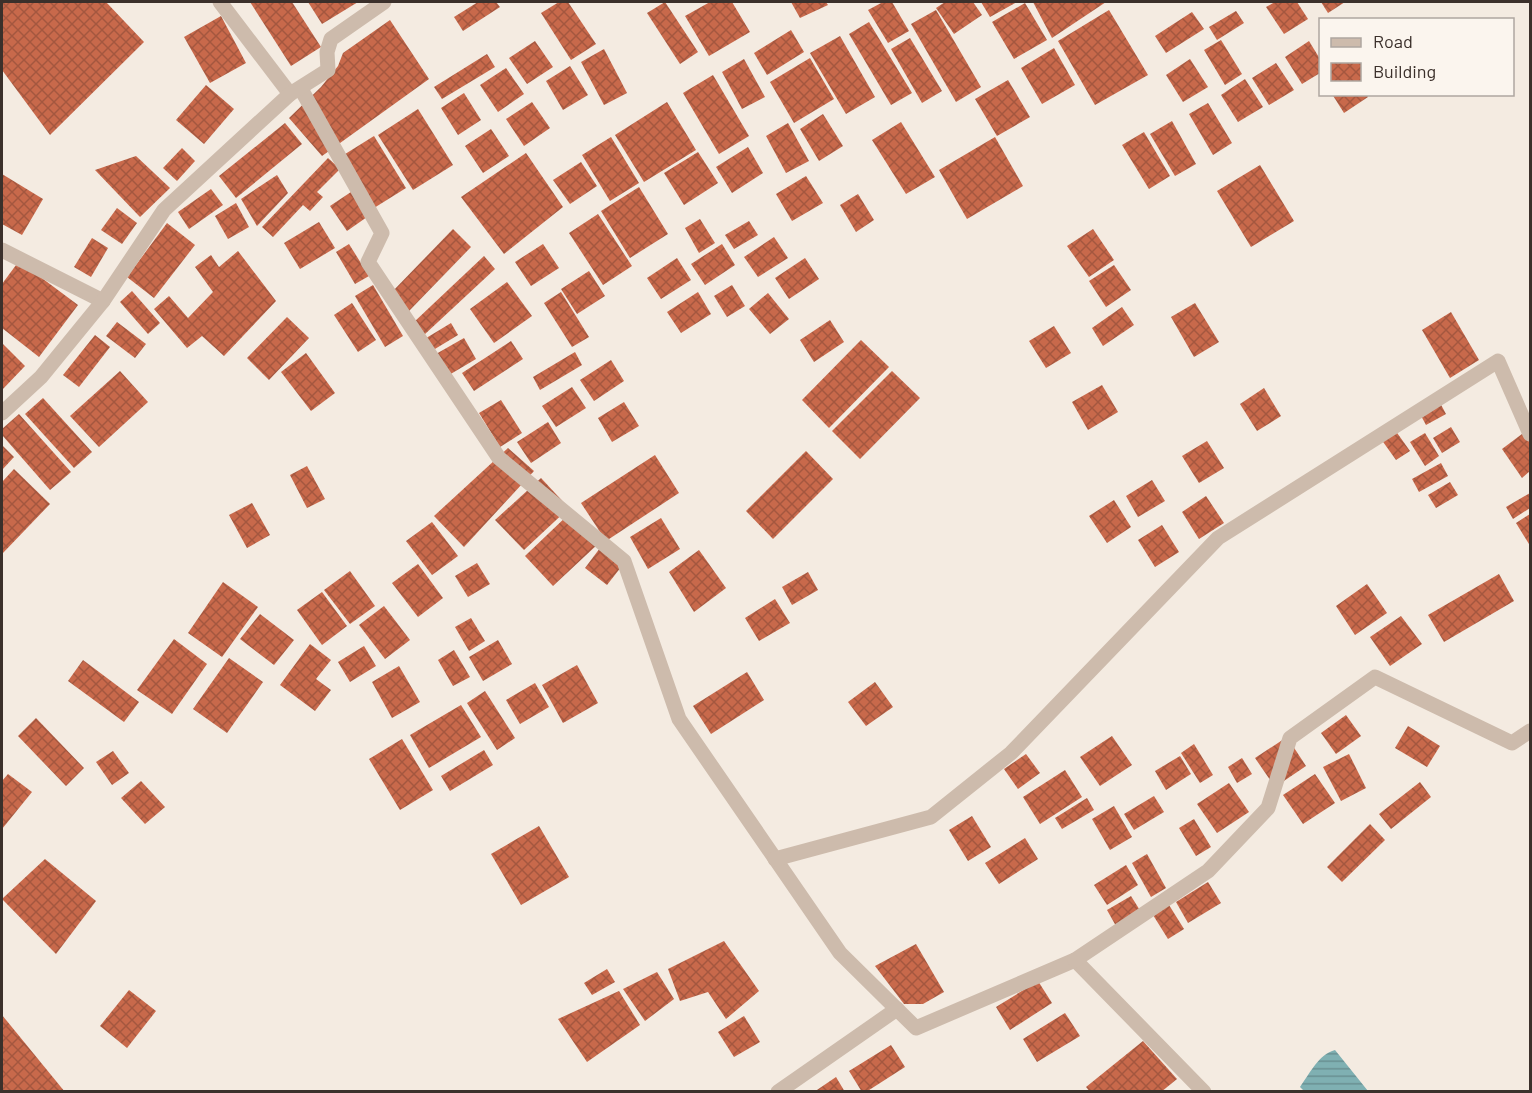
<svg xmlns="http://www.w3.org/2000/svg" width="1532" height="1093" font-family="Barlow,sans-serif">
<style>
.water{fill:url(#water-rules)}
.building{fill:url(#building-cross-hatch)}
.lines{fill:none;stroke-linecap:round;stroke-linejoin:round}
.minor{stroke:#cdbbac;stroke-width:15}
</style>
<defs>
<pattern id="water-rules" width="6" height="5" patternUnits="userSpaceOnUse" patternTransform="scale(1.5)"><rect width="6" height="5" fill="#7fb0b2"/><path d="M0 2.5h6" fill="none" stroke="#699091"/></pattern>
<pattern id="building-cross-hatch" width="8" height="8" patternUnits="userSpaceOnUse" patternTransform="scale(1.5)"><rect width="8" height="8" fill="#c8694b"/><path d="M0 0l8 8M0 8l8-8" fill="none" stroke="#a4573f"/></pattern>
</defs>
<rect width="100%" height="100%" fill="#f4ebe1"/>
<path class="water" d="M1335 1050 1368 1091H1304L1300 1087C1310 1073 1319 1054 1335 1050Z"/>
<g class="building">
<polygon points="2,2 106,2 144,42 50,135 2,70"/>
<polygon points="250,2 292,2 321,47 291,66"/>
<polygon points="308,2 358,2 322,24"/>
<polygon points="478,2 496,2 500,7 463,31 454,17"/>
<polygon points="559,2 568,2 596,44 571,60 541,13"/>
<polygon points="665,2 698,52 680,64 647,13"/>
<polygon points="710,2 732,2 750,32 709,56 685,16"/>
<polygon points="791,2 826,2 828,5 800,18"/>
<polygon points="883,2 892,2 909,31 888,43 868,10"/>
<polygon points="945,2 973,2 982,15 954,34 936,8"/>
<polygon points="981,2 1017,2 990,17"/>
<polygon points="1033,2 1106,2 1052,38"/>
<polygon points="1275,2 1297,2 1308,19 1284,34 1266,7"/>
<polygon points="1321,2 1345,2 1328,13"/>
<polygon points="1025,3 1047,40 1014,59 992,22"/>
<polygon points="936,10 981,87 956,102 911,24"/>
<polygon points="1109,10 1148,75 1095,105 1058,41"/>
<polygon points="1236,11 1244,23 1217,40 1209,27"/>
<polygon points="1192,12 1204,29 1166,53 1155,36"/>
<polygon points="221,16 246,63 210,83 184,37"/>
<polygon points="390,20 429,79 322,156 289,118 321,87 338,66 343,53"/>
<polygon points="869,22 912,93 891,105 849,34"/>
<polygon points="791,30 804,52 767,75 754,53"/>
<polygon points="840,36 875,97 846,114 810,53"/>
<polygon points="910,38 942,91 922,103 891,49"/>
<polygon points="1221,40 1242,74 1225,85 1204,50"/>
<polygon points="535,41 553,67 527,84 509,58"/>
<polygon points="1309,41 1320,59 1320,73 1302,84 1285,57"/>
<polygon points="1054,48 1075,85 1042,104 1021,68"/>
<polygon points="604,49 627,93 604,105 581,62"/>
<polygon points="487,54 495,67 442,99 434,87"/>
<polygon points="810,58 834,99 794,123 770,82"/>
<polygon points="744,59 765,97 742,109 722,72"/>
<polygon points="1190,59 1208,87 1183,102 1166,75"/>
<polygon points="1276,63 1294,90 1269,105 1252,78"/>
<polygon points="570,66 588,95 563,110 546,81"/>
<polygon points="506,68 524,94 498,112 480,85"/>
<polygon points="713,75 749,136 719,154 683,93"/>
<polygon points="1245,79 1263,107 1238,122 1221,95"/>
<polygon points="1008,80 1030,117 997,136 975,99"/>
<polygon points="206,85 234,109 204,144 176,120"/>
<polygon points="464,93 481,120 458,135 441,108"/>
<polygon points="1332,94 1366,94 1368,97 1344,113"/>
<polygon points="532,102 550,128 524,146 506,119"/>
<polygon points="667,102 696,150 644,182 615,135"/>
<polygon points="1208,103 1232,143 1213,155 1189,114"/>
<polygon points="418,109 453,165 413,190 378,135"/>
<polygon points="823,114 843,146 819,161 800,129"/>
<polygon points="1172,121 1196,164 1175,176 1150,134"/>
<polygon points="901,122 935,177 906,194 872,140"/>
<polygon points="285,123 302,144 236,198 219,176"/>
<polygon points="788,123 809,161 786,173 766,136"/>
<polygon points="491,129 509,156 483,173 465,146"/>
<polygon points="1144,132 1170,176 1149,189 1122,145"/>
<polygon points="374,136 406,188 374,208 342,156"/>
<polygon points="611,137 639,183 610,201 582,155"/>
<polygon points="995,137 1023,186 967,219 939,170"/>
<polygon points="748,147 763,173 732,193 716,167"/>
<polygon points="182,148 195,161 177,181 163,168"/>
<polygon points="698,152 718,183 684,205 664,173"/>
<polygon points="526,153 563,207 504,254 461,197"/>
<polygon points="136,156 170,188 140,217 95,170"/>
<polygon points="328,158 340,169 317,192 323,197 310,211 303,205 273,237 262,227"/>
<polygon points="581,162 597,186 570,204 553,180"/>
<polygon points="1260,165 1294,221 1251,247 1217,191"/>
<polygon points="2,174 43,199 22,235 2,224"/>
<polygon points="277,175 288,193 257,226 241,199"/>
<polygon points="806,176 823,203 792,221 776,194"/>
<polygon points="639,187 668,234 630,258 601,211"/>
<polygon points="211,189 223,205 189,229 178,212"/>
<polygon points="351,192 367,217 347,231 330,206"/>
<polygon points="858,194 874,220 856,232 840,205"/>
<polygon points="236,203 249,227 228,239 215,216"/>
<polygon points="117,208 137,223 122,244 101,230"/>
<polygon points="598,214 632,266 603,285 569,233"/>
<polygon points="700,219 715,243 699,253 685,228"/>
<polygon points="749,221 758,235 734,249 725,235"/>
<polygon points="319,222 335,248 300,269 284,243"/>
<polygon points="167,223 195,245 154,298 127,277"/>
<polygon points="453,229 471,247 409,311 391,293"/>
<polygon points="1093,229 1114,260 1089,277 1067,246"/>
<polygon points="774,237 788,258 758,277 744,257"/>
<polygon points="92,238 108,248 91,277 74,267"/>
<polygon points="349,244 369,276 355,284 336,252"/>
<polygon points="543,244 559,268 531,286 515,262"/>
<polygon points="722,244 735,265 705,285 691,264"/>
<polygon points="238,251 276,301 224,356 202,336 187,348 154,309 169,296 188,318 213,292 195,267 211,255 219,267"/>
<polygon points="484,256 495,269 424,335 413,323"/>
<polygon points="677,258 691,280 661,299 647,278"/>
<polygon points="805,258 819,279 789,299 775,278"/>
<polygon points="19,261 78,305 39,357 2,328 2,284"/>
<polygon points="1114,265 1131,290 1106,307 1089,281"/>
<polygon points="589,271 605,296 577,314 561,289"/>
<polygon points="507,282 532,316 494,343 470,309"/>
<polygon points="373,285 403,336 385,347 355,296"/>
<polygon points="732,285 745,306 727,317 714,296"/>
<polygon points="132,291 160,323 148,334 120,302"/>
<polygon points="561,292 589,337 572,347 544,303"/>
<polygon points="698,292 711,314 681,333 667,312"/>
<polygon points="768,293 789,319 770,334 749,309"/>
<polygon points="352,303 376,340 358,352 334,315"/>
<polygon points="1195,303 1219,342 1194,357 1171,317"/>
<polygon points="1122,307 1134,325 1103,346 1092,328"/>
<polygon points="1451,312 1479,360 1450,378 1422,330"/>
<polygon points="287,317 309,338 269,380 247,358"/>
<polygon points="830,320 844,342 814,362 800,340"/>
<polygon points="117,322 146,344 135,358 106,336"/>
<polygon points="451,323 458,335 430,352 423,340"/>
<polygon points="1054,326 1071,353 1046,368 1029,341"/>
<polygon points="95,335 110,347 79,387 63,375"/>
<polygon points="464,338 476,359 449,375 436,354"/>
<polygon points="861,340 889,367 829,428 802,400"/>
<polygon points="511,341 523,359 474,391 462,373"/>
<polygon points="2,343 25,366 2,390"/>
<polygon points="575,352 582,365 540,390 533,377"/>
<polygon points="306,353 335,393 311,411 281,372"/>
<polygon points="611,360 624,381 594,401 580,380"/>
<polygon points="120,371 148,402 99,447 70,416"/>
<polygon points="892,371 920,398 860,459 832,431"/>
<polygon points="1102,385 1118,412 1088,430 1072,402"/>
<polygon points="572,387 586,408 556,427 542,406"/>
<polygon points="1264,388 1281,416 1257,431 1240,404"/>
<polygon points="43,398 92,452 74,468 25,414"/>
<polygon points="501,400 522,433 500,447 479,413"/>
<polygon points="1439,401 1446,414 1426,425 1419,412"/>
<polygon points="624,402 639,426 612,442 598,418"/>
<polygon points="19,414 71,472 50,490 2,435 2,429"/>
<polygon points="548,422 561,443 531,463 517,442"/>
<polygon points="1451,427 1460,442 1442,453 1433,438"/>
<polygon points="1530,428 1530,471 1522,478 1502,449"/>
<polygon points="1395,430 1410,451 1396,460 1381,439"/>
<polygon points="1425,433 1439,456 1425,466 1410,442"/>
<polygon points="1207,441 1224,468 1199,483 1182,456"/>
<polygon points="2,445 14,457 2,470"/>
<polygon points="508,448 534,471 464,547 434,516"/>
<polygon points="806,451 833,479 773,539 746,511"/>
<polygon points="655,455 679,493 606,541 581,503"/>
<polygon points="1441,463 1448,476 1419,492 1412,479"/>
<polygon points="307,466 325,499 307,508 290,475"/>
<polygon points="14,469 50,504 2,554 2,482"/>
<polygon points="541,478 569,508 524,550 495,520"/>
<polygon points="1152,480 1165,501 1138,517 1126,496"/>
<polygon points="1450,482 1458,495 1436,508 1428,495"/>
<polygon points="1530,493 1530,508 1513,519 1506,507"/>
<polygon points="1206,496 1224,523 1199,539 1182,512"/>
<polygon points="1114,500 1131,527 1107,543 1089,516"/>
<polygon points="252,503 270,535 247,548 229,515"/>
<polygon points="570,513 599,543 553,586 525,556"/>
<polygon points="1530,514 1530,543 1529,544 1516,523"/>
<polygon points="661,518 680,549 648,569 630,537"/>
<polygon points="432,522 458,556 432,575 406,541"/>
<polygon points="1162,525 1179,552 1155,567 1138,540"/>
<polygon points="603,544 625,562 607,585 585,568"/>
<polygon points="699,550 726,588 694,612 669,572"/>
<polygon points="477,563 490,584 468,597 455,576"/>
<polygon points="418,564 443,598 418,617 392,583"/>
<polygon points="350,571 375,606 350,624 324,590"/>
<polygon points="808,572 818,590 792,605 782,587"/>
<polygon points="1499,574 1514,601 1444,642 1428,615"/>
<polygon points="223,582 258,607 222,657 188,633"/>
<polygon points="1367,584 1387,613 1355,635 1336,606"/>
<polygon points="322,592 347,626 322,645 297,610"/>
<polygon points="775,599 790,623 759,641 745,618"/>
<polygon points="384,606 410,640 385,659 359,625"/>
<polygon points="260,614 294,640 274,665 240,639"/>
<polygon points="1401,616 1422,644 1390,666 1370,637"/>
<polygon points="471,618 485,641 469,651 455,627"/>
<polygon points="174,639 207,664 172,714 137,690"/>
<polygon points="498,640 512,664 483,681 469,657"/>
<polygon points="310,644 331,660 316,679 331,690 315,711 280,685"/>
<polygon points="364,646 376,666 350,682 338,662"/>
<polygon points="454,650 470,677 453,686 438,660"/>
<polygon points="229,658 263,682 227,733 193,709"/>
<polygon points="83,660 139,702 124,722 68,681"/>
<polygon points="577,665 598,703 563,723 542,685"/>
<polygon points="399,666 420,702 392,718 372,682"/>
<polygon points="747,672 764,700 711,734 693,706"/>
<polygon points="875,682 893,707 866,726 848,702"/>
<polygon points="535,683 549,707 520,724 506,700"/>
<polygon points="485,691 515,738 497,750 467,703"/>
<polygon points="461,705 481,737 429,768 410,735"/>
<polygon points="1346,715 1361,736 1336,754 1321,733"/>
<polygon points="36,718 84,768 66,786 18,736"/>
<polygon points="1408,726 1440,746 1427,767 1395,748"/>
<polygon points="1112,736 1132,765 1100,786 1080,757"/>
<polygon points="1287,737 1306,766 1275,787 1255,758"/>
<polygon points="402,739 433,790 400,810 369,759"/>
<polygon points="1194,744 1213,775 1200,783 1181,753"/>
<polygon points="484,750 493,765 450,791 441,776"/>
<polygon points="113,751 129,773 112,785 96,762"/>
<polygon points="1026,754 1040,773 1018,789 1004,769"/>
<polygon points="1349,754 1366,788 1341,801 1323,767"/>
<polygon points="1180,756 1191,774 1166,790 1155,771"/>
<polygon points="1242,758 1252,774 1237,783 1228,767"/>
<polygon points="1065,770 1082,797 1040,824 1023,797"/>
<polygon points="8,774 32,792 2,829 2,781"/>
<polygon points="1315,774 1335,803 1303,824 1283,795"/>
<polygon points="141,781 165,807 145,824 121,798"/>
<polygon points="1420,782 1431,797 1391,829 1379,814"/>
<polygon points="1229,783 1249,812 1217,833 1197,804"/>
<polygon points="1154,796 1164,812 1134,830 1124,814"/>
<polygon points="1087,798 1094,810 1062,829 1055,818"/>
<polygon points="1114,806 1132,837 1110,850 1092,819"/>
<polygon points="972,816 991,847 968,861 949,830"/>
<polygon points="1194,819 1211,847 1196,856 1179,828"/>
<polygon points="1370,824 1385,840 1342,882 1327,867"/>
<polygon points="539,826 569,877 521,905 491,854"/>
<polygon points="1025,838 1038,859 999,884 985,863"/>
<polygon points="1147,854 1166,888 1151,897 1132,863"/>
<polygon points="45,859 96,901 56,954 2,899"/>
<polygon points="1126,865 1138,885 1107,905 1094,885"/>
<polygon points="1208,882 1221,903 1188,923 1176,902"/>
<polygon points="1131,896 1141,912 1116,926 1107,910"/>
<polygon points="1169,905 1184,929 1168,939 1153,915"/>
<polygon points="724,941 759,991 726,1019 708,992 680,1001 668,969"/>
<polygon points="916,944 944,992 923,1004 904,1004 875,966"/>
<polygon points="607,969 615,982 592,995 584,983"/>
<polygon points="657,972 674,999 645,1021 623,989"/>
<polygon points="1038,981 1052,1003 1010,1030 996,1007"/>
<polygon points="129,990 156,1011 127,1048 100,1026"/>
<polygon points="619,991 640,1025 587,1062 558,1019"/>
<polygon points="1065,1013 1080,1036 1037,1062 1023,1039"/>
<polygon points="2,1015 65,1092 2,1092"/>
<polygon points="744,1016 760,1042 734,1057 718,1032"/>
<polygon points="1143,1041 1177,1079 1161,1092 1090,1092 1086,1087"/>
<polygon points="891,1045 905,1067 866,1092 862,1092 849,1071"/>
<polygon points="836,1077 845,1092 814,1092"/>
</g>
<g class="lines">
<g class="minor">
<polyline points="220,2 290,94"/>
<polyline points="301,89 382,233 368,262 499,458 624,561 679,719 840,953 916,1028 1075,960 1204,1092"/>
<polyline points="2,250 103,301"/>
<polyline points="2,413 41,377 103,301 164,210 290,94 328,70 327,52 331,39 384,2"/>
<polyline points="775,859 931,817 1011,753 1218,538 1498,361 1530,434"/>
<polyline points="1075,960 1208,871 1268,808 1290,738 1375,677 1512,743 1530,731"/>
<polyline points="778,1092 897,1009"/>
</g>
</g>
<rect width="1532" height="1093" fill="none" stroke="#3b302b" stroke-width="6"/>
<rect x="1319" y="18" width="195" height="78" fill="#fbf5ee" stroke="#aea6a0" stroke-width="1.5"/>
<rect x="1331" y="38" width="30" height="9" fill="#cdbbac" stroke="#aea6a0" stroke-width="1.5"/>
<text x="1373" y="48" font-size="18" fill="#3b302b">Road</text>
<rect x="1331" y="63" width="30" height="18" fill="url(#building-cross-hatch)" stroke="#aea6a0" stroke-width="1.5"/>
<text x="1373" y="78" font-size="18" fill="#3b302b">Building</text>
</svg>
